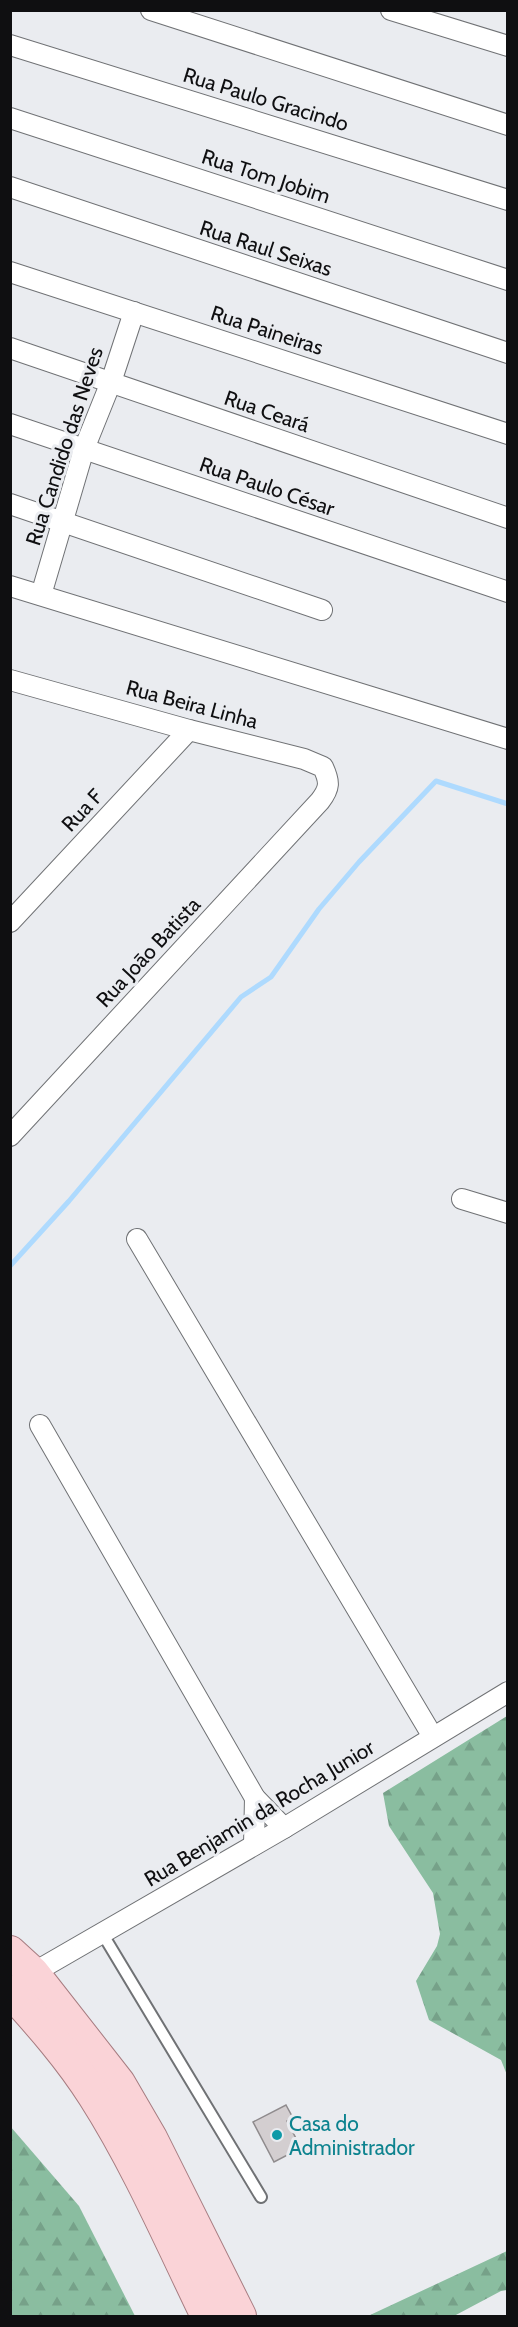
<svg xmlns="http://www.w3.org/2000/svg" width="518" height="2327" font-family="Cabin,sans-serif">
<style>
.forest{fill:url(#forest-firs)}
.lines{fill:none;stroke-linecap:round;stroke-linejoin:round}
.stream{stroke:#aedafe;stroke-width:5}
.building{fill:#d3ced0;stroke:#8f8b8d;stroke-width:1.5}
.service-casing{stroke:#707275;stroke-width:14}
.minor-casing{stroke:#707275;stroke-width:22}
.primary-casing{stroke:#a67c80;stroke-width:34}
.service{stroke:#fff;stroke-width:10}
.minor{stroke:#fff;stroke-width:20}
.primary{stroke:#fad3d7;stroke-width:32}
.culture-dot{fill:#0f9aa8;stroke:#eaecf0;stroke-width:2}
.labels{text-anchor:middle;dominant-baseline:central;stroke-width:6;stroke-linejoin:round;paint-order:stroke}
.street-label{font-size:21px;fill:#0f0f11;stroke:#eaecf0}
.culture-label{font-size:21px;fill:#0d838f;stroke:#eaecf0;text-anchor:start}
</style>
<defs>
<pattern id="forest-firs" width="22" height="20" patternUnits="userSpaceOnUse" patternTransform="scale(1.5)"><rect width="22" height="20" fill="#8abda0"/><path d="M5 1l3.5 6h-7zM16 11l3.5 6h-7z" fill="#76a189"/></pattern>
</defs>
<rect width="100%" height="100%" fill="#eaecf0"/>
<g class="forest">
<polygon points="507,1716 507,2075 501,2060 429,2020 416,1981 437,1946 440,1934 433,1893 389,1826 383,1793"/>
<polygon points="10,2126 79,2206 135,2316 11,2316"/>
<polygon points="507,2251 507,2290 501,2291 454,2316 368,2316"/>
</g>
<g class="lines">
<polyline class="stream" points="10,1266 69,1201 241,997 271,977 319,909 359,862 436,781 508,804"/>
</g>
<polygon class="building" points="286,2105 293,2118 287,2121 301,2148 274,2162 253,2122"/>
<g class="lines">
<g class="service-casing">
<polyline id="service" points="102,1933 261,2197"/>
</g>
<g class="minor-casing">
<g id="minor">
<polyline points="151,10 508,125"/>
<polyline points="391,10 508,46"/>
<polyline points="10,45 508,200"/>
<polyline points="10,118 508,280"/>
<polyline points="10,187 508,353"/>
<polyline points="10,272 508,434"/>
<polyline points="10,348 508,518"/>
<polyline points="10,424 508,592"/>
<polyline points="10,504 322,610"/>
<polyline points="10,586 508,739"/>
<polyline points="41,595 84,449 111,382 134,312"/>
<path d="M10 680 189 730 304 759 323 767C330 782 330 788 320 801L10 1136"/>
<polyline points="10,922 189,730"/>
<polyline points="462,1199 508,1213"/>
<polyline points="137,1239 433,1737"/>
<polyline points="40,1425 255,1798 284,1828"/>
<polyline points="254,1845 255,1798"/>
<polyline points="23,1975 33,1973 284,1828 508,1692"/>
</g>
</g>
<g class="primary-casing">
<g id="primary">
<polyline points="10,1952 33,1973 119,2083 151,2138 240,2316"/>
<path d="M10 1991C40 2024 70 2058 94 2096 138 2165 171 2242 207 2316"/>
</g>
</g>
<use href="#service" class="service"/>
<use href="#minor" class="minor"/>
<use href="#primary" class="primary"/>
</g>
<circle class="culture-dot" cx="277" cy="2135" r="6"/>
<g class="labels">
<g class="street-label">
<text transform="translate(266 99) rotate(17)">Rua Paulo Gracindo</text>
<text transform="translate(266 176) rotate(18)">Rua Tom Jobim</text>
<text transform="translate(266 248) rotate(18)">Rua Raul Seixas</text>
<text transform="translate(267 330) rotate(18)">Rua Paineiras</text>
<text transform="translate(267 411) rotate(19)">Rua Ceará</text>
<text transform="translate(64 446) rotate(-72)">Rua Candido das Neves</text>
<text transform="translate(267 486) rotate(19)">Rua Paulo César</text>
<text transform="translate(192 704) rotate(15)">Rua Beira Linha</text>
<text transform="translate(82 810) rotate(-47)">Rua F</text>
<text transform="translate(148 952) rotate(-47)">Rua Joāo Batista</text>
<text transform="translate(259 1813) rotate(-31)">Rua Benjamin da Rocha Junior</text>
</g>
<g class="culture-label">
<text x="289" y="2123">Casa do<tspan x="289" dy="24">Administrador</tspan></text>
</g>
</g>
<rect width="518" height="2327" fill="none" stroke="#0f0f11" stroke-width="24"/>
</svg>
